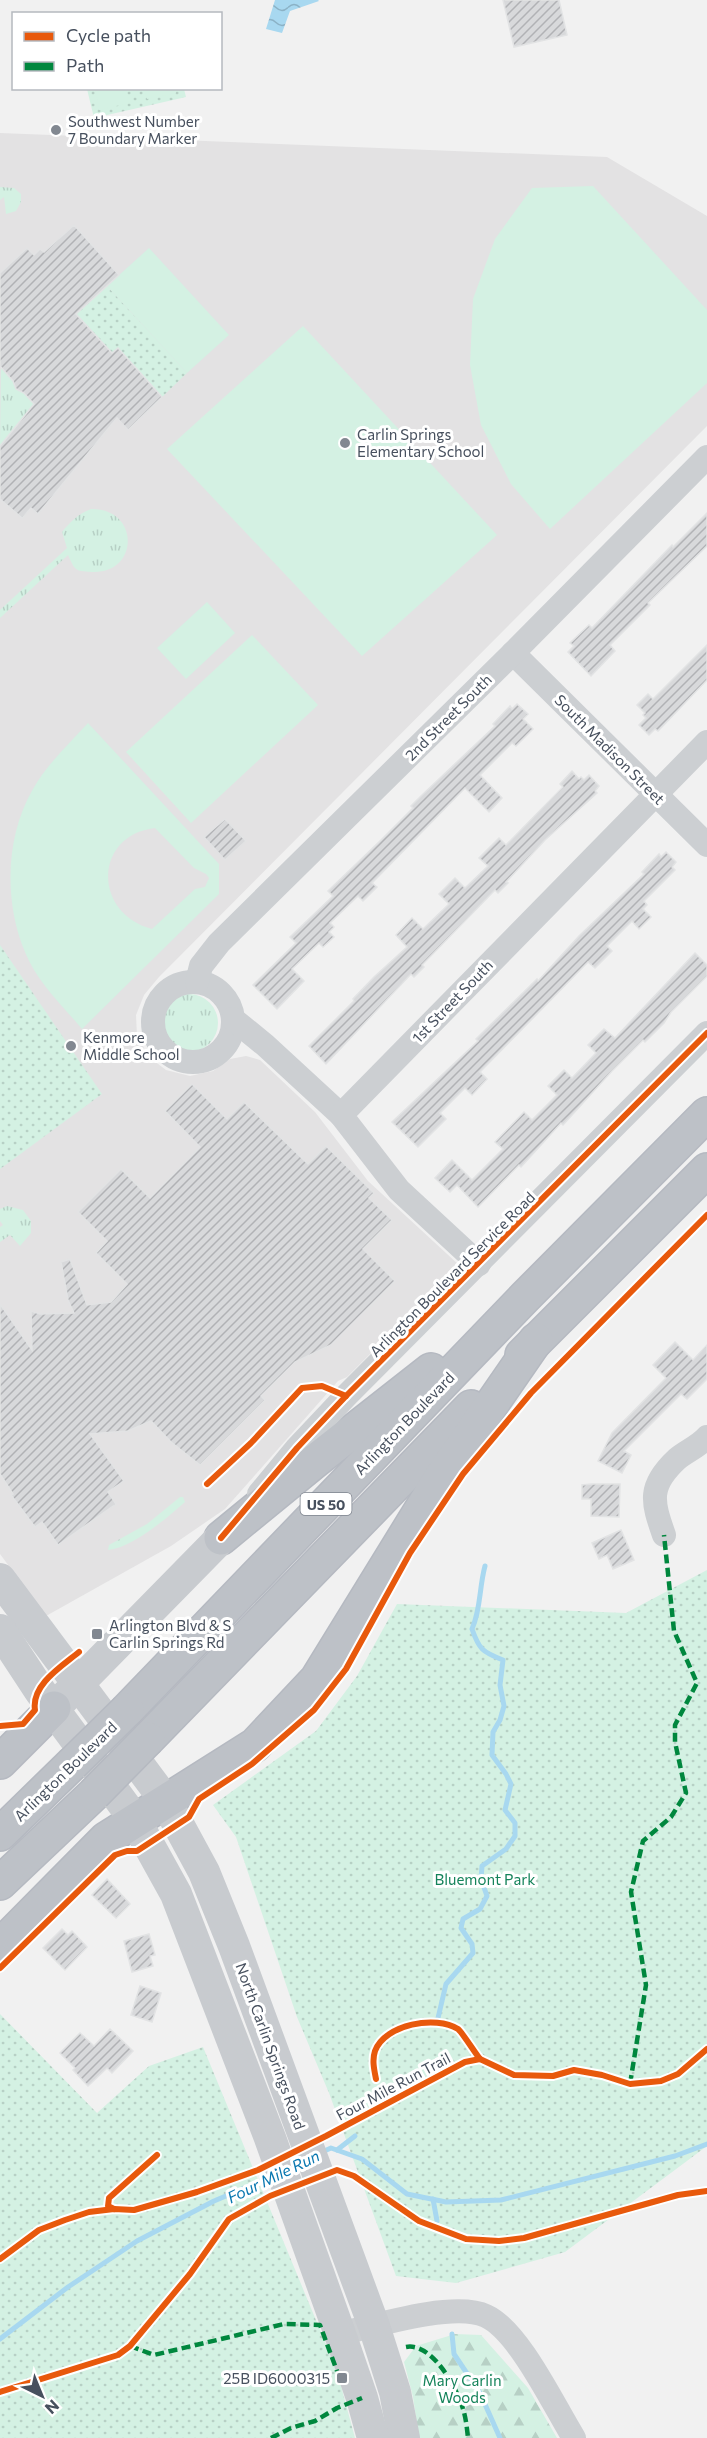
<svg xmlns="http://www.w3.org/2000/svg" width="707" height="2438" font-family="Commissioner,sans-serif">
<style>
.education{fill:#e3e2e3}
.grass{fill:url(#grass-tufts)}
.forest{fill:url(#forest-firs)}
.park{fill:url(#park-dots)}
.garden{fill:#d4f1e3;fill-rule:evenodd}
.water{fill:url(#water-waves)}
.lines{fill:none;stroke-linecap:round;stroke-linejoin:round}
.stream{stroke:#a8d8f0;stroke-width:5}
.building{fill:url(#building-hatch);stroke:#e2e3e4;stroke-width:1.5}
.highway-casing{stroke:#b5b9c1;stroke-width:36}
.minor{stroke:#cccfd2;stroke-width:24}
.major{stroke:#c8cbcf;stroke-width:32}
.highway{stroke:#bdc1c7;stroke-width:33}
.highway-bridge-casing{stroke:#b5b9c1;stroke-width:36;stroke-linecap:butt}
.highway-bridge{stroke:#bdc1c7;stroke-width:33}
.quiet{stroke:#00873e;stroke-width:4.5;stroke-dasharray:9 4.5;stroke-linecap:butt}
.cycleway-casing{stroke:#fff;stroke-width:10}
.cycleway{stroke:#e8590c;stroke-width:6}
.poi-dot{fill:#828891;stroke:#fff;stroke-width:2}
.labels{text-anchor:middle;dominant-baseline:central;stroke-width:6;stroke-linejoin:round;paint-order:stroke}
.shield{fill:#fff;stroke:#7e848e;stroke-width:1.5}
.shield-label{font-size:14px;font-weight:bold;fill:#47505e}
.poi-label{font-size:15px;fill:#47505e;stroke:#fff;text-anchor:start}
.street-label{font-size:15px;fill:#47505e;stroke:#fff}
.park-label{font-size:15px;fill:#14835a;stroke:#fff}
.water-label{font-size:16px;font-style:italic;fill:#0877b0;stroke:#fff}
</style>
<defs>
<pattern id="grass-tufts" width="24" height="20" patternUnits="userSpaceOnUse" patternTransform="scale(1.5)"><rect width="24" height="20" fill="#d4f1e3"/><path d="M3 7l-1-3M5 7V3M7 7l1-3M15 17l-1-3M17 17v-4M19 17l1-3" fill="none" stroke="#b7d0c5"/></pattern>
<pattern id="forest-firs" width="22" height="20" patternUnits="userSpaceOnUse" patternTransform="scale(1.5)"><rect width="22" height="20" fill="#d4f1e3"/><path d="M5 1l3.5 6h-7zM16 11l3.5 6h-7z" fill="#b7d0c5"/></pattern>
<pattern id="park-dots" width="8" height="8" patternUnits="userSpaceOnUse" patternTransform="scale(1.5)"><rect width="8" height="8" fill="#d4f1e3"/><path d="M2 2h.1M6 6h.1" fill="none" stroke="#b7d0c5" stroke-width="1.8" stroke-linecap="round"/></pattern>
<pattern id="water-waves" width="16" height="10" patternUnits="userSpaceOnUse" patternTransform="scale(1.5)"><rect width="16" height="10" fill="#a8d8f0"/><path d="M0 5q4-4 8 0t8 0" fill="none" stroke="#8bb2c6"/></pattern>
<pattern id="building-hatch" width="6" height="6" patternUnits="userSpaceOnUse" patternTransform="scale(1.5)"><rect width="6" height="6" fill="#d8d9db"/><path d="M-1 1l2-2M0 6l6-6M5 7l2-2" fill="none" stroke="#b1b2b5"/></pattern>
</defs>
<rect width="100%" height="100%" fill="#f1f1f1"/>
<polygon class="education" points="0,133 607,157 707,216 707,426 159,977 144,995 136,1015 137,1036 149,1057 166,1070 190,1076 213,1071 230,1059 246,1056 260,1060 315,1112 368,1181 459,1265 347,1377 338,1381 225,1509 171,1546 46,1616 0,1554"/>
<g class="grass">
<polygon points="0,187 14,188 21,194 21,202 16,211 6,214 4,197 0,200"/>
<polygon points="1,367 13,381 16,389 24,393 36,406 0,446"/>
<path d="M91 509C140 508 140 574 92 572 74 571 75 570 68 555L0 618V610L67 548 62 532C70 522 78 514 91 509Z"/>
<circle cx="189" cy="1023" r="29"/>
<polygon points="7,1206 23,1210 31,1221 31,1233 20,1246 10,1235 0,1242 0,1227 3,1225 0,1221 0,1209"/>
<path d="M180 1497H183L185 1502C167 1518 132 1548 108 1550L109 1545 147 1524Z"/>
</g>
<polygon class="forest" points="455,2334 481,2335 528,2388 557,2438 419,2438 413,2397 404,2362 416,2346"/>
<g class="park">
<polygon points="87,89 184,89 186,97 94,118"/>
<polygon points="107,286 187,373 162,397 118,349 112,353 76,314"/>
<polygon points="0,945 102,1094 0,1169"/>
<polygon points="707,1570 707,2146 565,2252 456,2283 396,2276 329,2093 297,2017 236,1837 213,1805 316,1731 357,1676 397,1604 626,1613"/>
<polygon points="0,2014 97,2113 149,2066 203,2047 337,2371 355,2438 0,2438"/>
</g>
<g class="garden">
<polygon points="95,89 126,89 129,103 99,110"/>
<polygon points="144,89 175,89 176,93 147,99"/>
<polygon points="593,186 707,310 707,383 550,529 511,484 481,425 470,365 473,299 495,239 532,188"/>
<polygon points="149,248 229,335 187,373 107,286"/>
<polygon points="303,326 497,535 362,656 167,449"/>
<polygon points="207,602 235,633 186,679 157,648"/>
<polygon points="252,635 318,705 191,823 126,752"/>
<path d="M88 723 219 864V894L82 1029C62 1005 37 982 25 952 4 902 5 837 33 789 47 764 69 744 88 723ZM155 828 194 868 206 874 209 878 205 887 195 889 152 929C92 913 94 835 155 828Z"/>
</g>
<polygon class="water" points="275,0 318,0 319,1 290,11 282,33 266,29"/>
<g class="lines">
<g class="stream">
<path d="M438 2018 446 1984 473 1953 472 1944 461 1928 463 1919 480 1909 487 1896 481 1879 482 1866 506 1849 515 1836V1823L505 1810 511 1784 506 1774 492 1755 493 1732 500 1720 504 1706 500 1685 503 1660C482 1652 479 1649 472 1629 481 1609 479 1588 485 1566"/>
<polyline points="337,2150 355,2136"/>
<polyline points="322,2152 331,2148 362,2159 407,2194 446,2202 501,2200 675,2156 707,2144"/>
<polyline points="433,2199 437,2221"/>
<polyline points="452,2334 454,2354 480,2393 500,2438"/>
<polyline points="0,2339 68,2287 137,2241 214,2201 273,2176"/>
</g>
</g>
<g class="building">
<polygon points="503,0 559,0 567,35 514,47"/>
<polygon points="74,225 119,275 76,314 112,353 118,348 162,397 128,430 117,418 38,514 31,508 22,518 0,499 0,446 34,404 24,393 16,389 13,381 0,366 0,273 27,248 34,255 40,249 44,252"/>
<polygon points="707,513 707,546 648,603 650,605 610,645 615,651 591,676 568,652 574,646 570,643 589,625 592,628 672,545 673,547"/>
<polygon points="707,645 707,680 658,731 655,729 649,735 639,725 646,718 643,715 645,713 637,705 648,694 653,699"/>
<polygon points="517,704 528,714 523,719 533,729 516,746 512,743 480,775 502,798 489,812 465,788 372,883 377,887 363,901 358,896 330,923 334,927 329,932 334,937 323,947 319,943 292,969 304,981 277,1009 253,985 296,943 290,937 333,896 328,891 381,840 413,808 411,806 421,796 495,726 493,724 510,706 512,709"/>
<polygon points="572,771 579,779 581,777 584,780 589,775 599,786 595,791 597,793 545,840 506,882 508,883 498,893 495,890 422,965 424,967 414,977 411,974 326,1064 309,1046 354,1001 353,999 374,977 407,947 396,935 412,918 423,929 449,904 439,894 455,878 465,888 488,866 479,858 499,838 506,845 563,787 560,784"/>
<polygon points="225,819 246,841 225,860 204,837"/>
<polygon points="666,852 676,862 672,867 675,870 644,901 647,905 643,909 651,917 639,929 632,921 607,946 612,951 595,968 588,962 480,1072 487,1079 472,1095 465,1088 440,1113 446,1119 418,1147 392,1122 478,1041 476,1039 537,979 538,981 579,936 644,874 642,872 659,854 661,857"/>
<polygon points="695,953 707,965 707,976 671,1012 664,1023 645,1042 643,1040 612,1071 563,1125 561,1123 521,1167 519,1165 478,1207 457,1185 450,1192 435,1178 452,1160 472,1180 503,1149 495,1142 524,1112 532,1120 557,1095 548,1086 564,1070 572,1078 596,1053 588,1045 604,1029 615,1038"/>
<polygon points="192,1084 227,1119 244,1102 308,1164 326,1146 374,1193 369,1198 392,1220 363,1249 395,1281 331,1345 295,1362 261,1396 265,1400 200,1465 171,1442 151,1421 128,1431 90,1434 124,1481 108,1492 116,1504 58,1545 42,1522 35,1527 11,1495 13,1494 0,1474 0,1304 32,1350 31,1311 40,1314 74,1313 68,1300 61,1262 70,1259 87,1305 111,1302 127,1284 96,1253 107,1241 78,1212 121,1169 150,1198 200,1147 165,1111"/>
<polygon points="675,1342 693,1360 707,1345 707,1379 687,1399 681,1394 624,1451 631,1455 622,1473 598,1461 612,1433 666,1378 653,1365"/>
<polygon points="592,1484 620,1484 619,1517 591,1516 591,1499 582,1499 582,1485"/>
<polygon points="621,1530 634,1560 613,1569 607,1555 599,1559 592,1543"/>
<polygon points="107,1879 130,1904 116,1918 92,1895"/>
<polygon points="62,1929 68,1935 72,1931 87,1947 65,1970 43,1948"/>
<polygon points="149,1934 155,1955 150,1956 153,1966 132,1972 124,1941"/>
<polygon points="140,1986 161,1993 152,2022 131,2015"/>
<polygon points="110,2029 133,2051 112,2073 107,2068 88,2086 73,2070 75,2068 60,2053 80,2033 94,2046"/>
</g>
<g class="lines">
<g class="highway-casing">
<g id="highway">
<polyline points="522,1355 707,1170"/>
<polyline points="221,1538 315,1461 431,1370"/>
<polyline points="127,1710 525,1297 707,1114"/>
<polyline points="148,1739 471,1407"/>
<polyline points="0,1762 54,1708"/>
<polyline points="0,1834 72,1764"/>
<polyline points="0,1883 94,1794"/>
<polyline points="0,1946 106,1839 255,1745 317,1679 440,1479 536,1340"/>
</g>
</g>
<g class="minor">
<polyline points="513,653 707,845"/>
<circle cx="193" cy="1022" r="40"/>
<polyline points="197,982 201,966 219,943 513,653 707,457"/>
<polyline points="233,1019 265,1045 341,1115"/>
<polyline points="479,1264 399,1190 341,1115 707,742"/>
<polyline points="259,1494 297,1448 346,1396 707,1033"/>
<path d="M664 1535C652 1501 648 1486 677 1459 686 1451 698 1447 707 1437"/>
<path d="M340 2334C374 2326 454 2301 486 2316 519 2331 554 2406 574 2438"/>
</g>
<g class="major">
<polyline points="0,1579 165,1800 204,1872 234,1946 374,2326 395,2392 404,2438"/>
<polyline points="0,1630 40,1691 135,1820 176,1894 270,2138 340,2334 362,2398 373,2438"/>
<polyline points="63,1699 221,1538"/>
</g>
<use href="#highway" class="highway"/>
<g class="highway-bridge-casing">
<g id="highway-bridge">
<polyline points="72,1764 127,1710"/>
<polyline points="94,1794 148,1739"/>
</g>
</g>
<use href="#highway-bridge" class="highway-bridge"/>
<g class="quiet">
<polyline points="630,2084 646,1985 631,1892 643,1841 671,1817 686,1793 675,1742 675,1725 697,1683 674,1631 664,1535"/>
<polyline points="130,2346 154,2355 284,2324 320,2325 337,2371"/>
<path d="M406 2347C432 2342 457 2388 463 2409 466 2418 467 2429 468 2438"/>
<polyline points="271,2438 291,2428 315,2421 337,2408 362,2398"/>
</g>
<g class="cycleway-casing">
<g id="cycleway">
<polyline points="207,1484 251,1443 302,1388 322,1386 346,1396"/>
<polyline points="221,1538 297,1448 346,1396 707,1033"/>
<path d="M0 1726 23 1724 35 1710C31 1685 62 1666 79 1652"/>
<polyline points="0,1968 115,1855 127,1851 137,1851 189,1817 199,1799 252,1764 314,1710 346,1669 410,1553 463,1474 531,1393 707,1215"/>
<path d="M376 2079C374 2069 372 2060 375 2051 385 2024 436 2015 458 2029 462 2032 475 2053 480 2059"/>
<polyline points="114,2209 108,2206 109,2198 157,2155"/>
<polyline points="0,2259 39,2230 65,2220 89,2212 114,2209 134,2210 197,2192 258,2170 326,2136 465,2062 480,2059 514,2075 553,2076 574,2070 602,2075 630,2084 661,2081 678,2074 707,2049"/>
<polyline points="0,2392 118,2355 130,2346 190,2274 229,2219 270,2196 337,2170 354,2176 419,2221 466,2239 499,2241 524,2238 678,2195 707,2191"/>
</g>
</g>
<use href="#cycleway" class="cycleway"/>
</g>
<g class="poi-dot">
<circle cx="56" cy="130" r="6"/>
<circle cx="345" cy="443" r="6"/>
<circle cx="71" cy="1046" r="6"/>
<rect x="91" y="1628" width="12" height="12" rx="3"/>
<rect x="336" y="2372" width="12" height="12" rx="3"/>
</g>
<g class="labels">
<rect class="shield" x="300.5" y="1493" width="51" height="22" rx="4.5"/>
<g class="shield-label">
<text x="326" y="1504">US 50</text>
</g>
<g class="poi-label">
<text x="68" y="121">Southwest Number<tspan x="68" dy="17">7 Boundary Marker</tspan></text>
<text x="357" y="434">Carlin Springs<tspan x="357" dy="17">Elementary School</tspan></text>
<text x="83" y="1037">Kenmore<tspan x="83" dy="17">Middle School</tspan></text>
<text x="109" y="1625">Arlington Blvd &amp; S<tspan x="109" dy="17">Carlin Springs Rd</tspan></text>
<text x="330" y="2378" text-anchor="end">25B ID6000315</text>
</g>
<g class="street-label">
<text transform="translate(448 717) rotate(-45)">2nd Street South</text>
<text transform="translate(610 749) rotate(45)">South Madison Street</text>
<text transform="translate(452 1001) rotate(-46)">1st Street South</text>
<text transform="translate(452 1274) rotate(-45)">Arlington Boulevard Service Road</text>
<text transform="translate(404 1423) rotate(-46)">Arlington Boulevard</text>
<text transform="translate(65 1771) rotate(-44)">Arlington Boulevard</text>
<text transform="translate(271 2046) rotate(70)">North Carlin Springs Road</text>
<text transform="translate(393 2086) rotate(-28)">Four Mile Run Trail</text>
</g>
<g class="park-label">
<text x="485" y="1879">Bluemont Park</text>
<text x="462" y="2380">Mary Carlin<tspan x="462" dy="17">Woods</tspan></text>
</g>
<g class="water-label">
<text transform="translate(273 2176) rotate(-26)">Four Mile Run</text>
</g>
</g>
<rect x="12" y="12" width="210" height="78" fill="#ffffff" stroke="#b5b9bf" stroke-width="1.5"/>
<rect x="24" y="32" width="30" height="9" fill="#e8590c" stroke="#b5b9bf" stroke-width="1.5"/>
<text x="66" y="42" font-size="18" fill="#47505e">Cycle path</text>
<rect x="24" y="62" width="30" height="9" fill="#00873e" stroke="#b5b9bf" stroke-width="1.5"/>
<text x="66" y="72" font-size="18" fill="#47505e">Path</text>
<g transform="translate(42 2396) rotate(137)" stroke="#ffffff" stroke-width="4.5" paint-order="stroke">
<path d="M0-4.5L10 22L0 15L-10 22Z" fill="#47505e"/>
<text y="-9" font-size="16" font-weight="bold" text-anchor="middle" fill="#47505e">N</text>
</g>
</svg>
